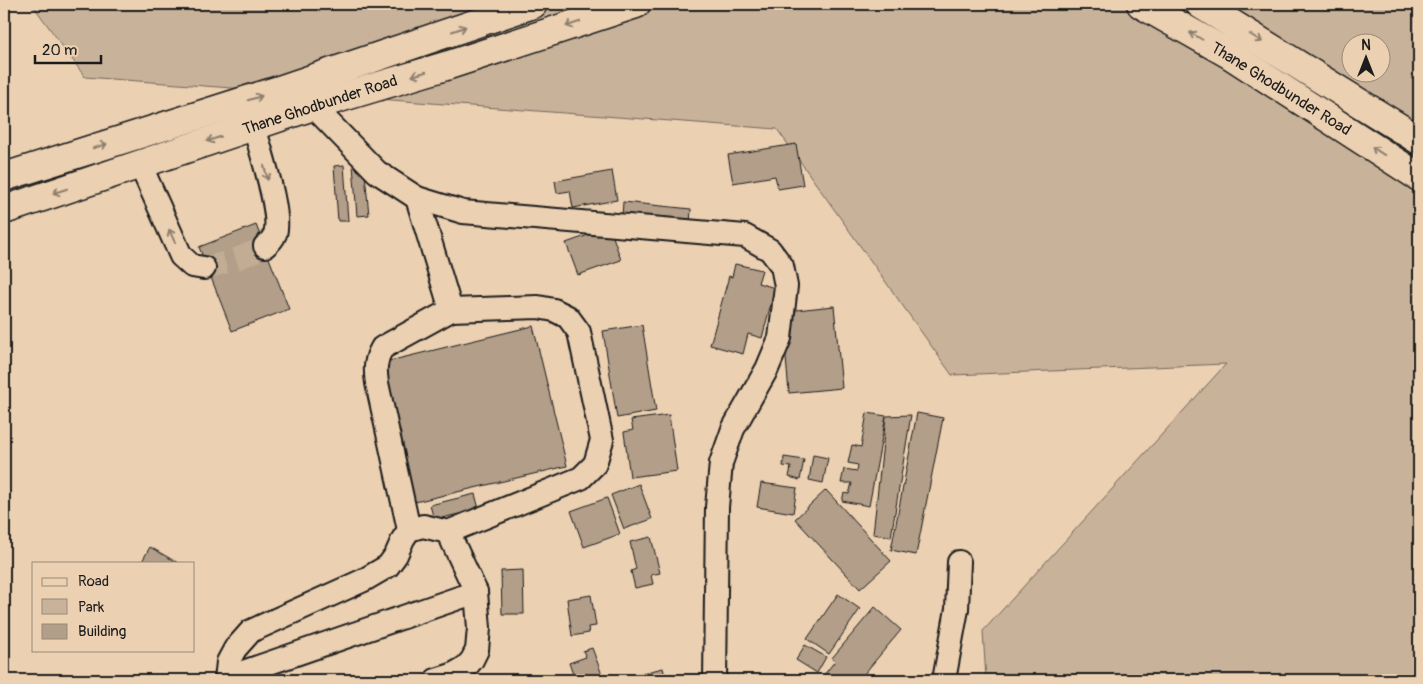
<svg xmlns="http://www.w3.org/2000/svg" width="1423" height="684" font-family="Pangolin,sans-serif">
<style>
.green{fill:#c9b29a;stroke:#72675b;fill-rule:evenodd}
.building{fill:#b29e89;stroke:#1c1c1c}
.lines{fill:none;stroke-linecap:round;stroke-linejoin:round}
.minor-tunnel{stroke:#c2ac94;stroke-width:22;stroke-dasharray:22 11;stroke-linecap:butt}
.minor-casing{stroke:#1c1c1c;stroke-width:26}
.major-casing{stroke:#1c1c1c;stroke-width:31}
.minor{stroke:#ebd0b2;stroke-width:22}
.major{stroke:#ebd0b2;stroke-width:28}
.oneway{stroke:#8e7f6e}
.labels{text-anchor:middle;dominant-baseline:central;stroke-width:4;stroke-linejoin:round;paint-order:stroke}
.street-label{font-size:16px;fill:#1c1c1c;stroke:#ebd0b2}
</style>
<rect width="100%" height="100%" fill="#ebd0b2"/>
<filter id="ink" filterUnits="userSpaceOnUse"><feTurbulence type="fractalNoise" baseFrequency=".02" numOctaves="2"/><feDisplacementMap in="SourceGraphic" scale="10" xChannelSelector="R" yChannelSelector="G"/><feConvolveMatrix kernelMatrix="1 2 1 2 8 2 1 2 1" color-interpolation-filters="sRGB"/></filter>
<g filter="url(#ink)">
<path class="green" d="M32 4H1419V680H986L983 631 1226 364 952 375 777 129 85 77ZM1350 42H1380V72H1350Z"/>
<g class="building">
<polygon points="796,144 803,185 778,189 775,176 733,183 728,155"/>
<polygon points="364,164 369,215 357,216 353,165"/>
<polygon points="344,165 348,221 338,221 334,166"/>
<polygon points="612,171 617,200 573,208 570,191 557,193 555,181"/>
<polygon points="623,202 691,209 690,224 622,217"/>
<polygon points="256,225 289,309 232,331 199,247"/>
<polygon points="611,231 621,260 578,275 566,243 597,232 598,236"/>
<polygon points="735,264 762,270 758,283 775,288 762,338 748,334 743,354 710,345 729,276 732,277"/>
<polygon points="834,306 842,388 789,393 784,335 787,311"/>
<polygon points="642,325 656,411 617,418 603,331"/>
<polygon points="533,326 567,466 415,502 381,363"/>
<polygon points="867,413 886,416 869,506 842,501 844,493 849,494 852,483 841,483 844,469 857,471 858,465 848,463 852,445 861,447"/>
<polygon points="917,413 943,418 916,555 891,550"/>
<polygon points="669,415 677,471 630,477 624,432 633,430 631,420"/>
<polygon points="911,415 891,537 873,534 886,416"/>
<polygon points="813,455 828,458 823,483 809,480"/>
<polygon points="784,457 804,460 800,480 789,477 791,467 783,466"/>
<polygon points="761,483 797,488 793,513 757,507"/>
<polygon points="639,484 652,519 624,529 611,495"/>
<polygon points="826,490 891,561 860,589 795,519"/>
<polygon points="475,494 479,509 434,520 430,505"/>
<polygon points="607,498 620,534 584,547 571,511"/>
<polygon points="651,537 660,573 651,575 653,584 635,588 631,571 636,569 630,542"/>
<polygon points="150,547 178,563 141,563"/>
<polygon points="523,570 524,614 502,614 501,571"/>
<polygon points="838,594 860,609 829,654 807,639"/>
<polygon points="591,595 596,626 588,627 589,633 572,636 567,599"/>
<polygon points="875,607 901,630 859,680 830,680 824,675 835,661 832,658"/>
<polygon points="805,645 826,657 817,673 796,660"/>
<polygon points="592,648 604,680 575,680 569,663 586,657 583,651"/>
<polygon points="663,668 666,680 640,680 638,674"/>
</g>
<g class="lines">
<path class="minor-tunnel" d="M204 268C225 263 246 257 265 246"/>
<g class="minor-casing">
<g id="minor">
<polyline points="313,106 377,172 417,198 463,212 745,236 770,250 782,266 786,286 780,338 767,369 733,429 721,463 717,507 715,680"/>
<path d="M254 126C260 150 282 213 275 234 273 239 269 243 265 246"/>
<polyline points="140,164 181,256 192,266 204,268"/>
<path d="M409 530 377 383C375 370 375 360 382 348L451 310"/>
<polyline points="226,678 476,592"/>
<polyline points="226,680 228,662 235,649 251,631 364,580 388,566 396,555 403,539 409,530 423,526 448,532 581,478 595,464 602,440 579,332 568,317 554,310 538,307 451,310 417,198"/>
<polyline points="436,680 452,675 466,667 472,660 477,650 479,628 476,592 448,532"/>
<polyline points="944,680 957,609 959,562"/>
</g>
</g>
<g class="major-casing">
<g id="major">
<polyline points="1141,4 1229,54 1419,177"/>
<polyline points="1200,4 1419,140"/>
<polyline points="4,177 282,89 533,4"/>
<polyline points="4,210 313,106 449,65 636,4"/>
</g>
</g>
<use href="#minor" class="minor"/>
<use href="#major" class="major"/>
</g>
<defs><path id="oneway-shaft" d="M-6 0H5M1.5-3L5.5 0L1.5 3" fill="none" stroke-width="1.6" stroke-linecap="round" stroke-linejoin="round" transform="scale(1.25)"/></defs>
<g class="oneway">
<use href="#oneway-shaft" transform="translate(573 24) rotate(162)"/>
<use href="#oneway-shaft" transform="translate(459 29) rotate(-19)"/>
<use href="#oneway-shaft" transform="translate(1196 36) rotate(-150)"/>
<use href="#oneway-shaft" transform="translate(1256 38) rotate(32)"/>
<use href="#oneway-shaft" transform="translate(419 74) rotate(163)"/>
<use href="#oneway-shaft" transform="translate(255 98) rotate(-17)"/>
<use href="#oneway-shaft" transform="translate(214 139) rotate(161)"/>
<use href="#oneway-shaft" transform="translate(100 146) rotate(-17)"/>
<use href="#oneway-shaft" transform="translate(1378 151) rotate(-147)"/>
<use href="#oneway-shaft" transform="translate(266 173) rotate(75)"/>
<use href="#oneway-shaft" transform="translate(60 191) rotate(162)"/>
<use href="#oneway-shaft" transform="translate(172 236) rotate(-114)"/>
</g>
</g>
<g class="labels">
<g class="street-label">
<text transform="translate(1281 89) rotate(32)">Thane Ghodbunder Road</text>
<text transform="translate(320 105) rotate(-18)">Thane Ghodbunder Road</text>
</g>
</g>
<rect width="1423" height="684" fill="none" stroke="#ebd0b2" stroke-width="20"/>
<rect x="10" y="10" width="1403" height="664" fill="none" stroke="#1c1c1c" stroke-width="2" filter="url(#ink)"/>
<rect x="32" y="562" width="162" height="90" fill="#ebd0b2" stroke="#988876"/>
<rect x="42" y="578" width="25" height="8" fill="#ebd0b2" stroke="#988876"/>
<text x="78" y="586" font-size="15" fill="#1c1c1c">Road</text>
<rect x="42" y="599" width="25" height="15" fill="#c9b29a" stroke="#988876"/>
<text x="78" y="612" font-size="15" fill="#1c1c1c">Park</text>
<rect x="42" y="624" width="25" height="15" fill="#b29e89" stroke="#988876"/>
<text x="78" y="636" font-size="15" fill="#1c1c1c">Building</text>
<g transform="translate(1366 58)"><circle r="24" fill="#ebd0b2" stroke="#988876"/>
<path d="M0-4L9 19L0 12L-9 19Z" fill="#1c1c1c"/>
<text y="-8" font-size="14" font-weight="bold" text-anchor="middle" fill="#1c1c1c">N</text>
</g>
<path d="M35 55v8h66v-8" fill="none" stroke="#1c1c1c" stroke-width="2.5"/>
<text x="42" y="55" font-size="15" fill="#1c1c1c" stroke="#ebd0b2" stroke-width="4" paint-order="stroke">20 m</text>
</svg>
